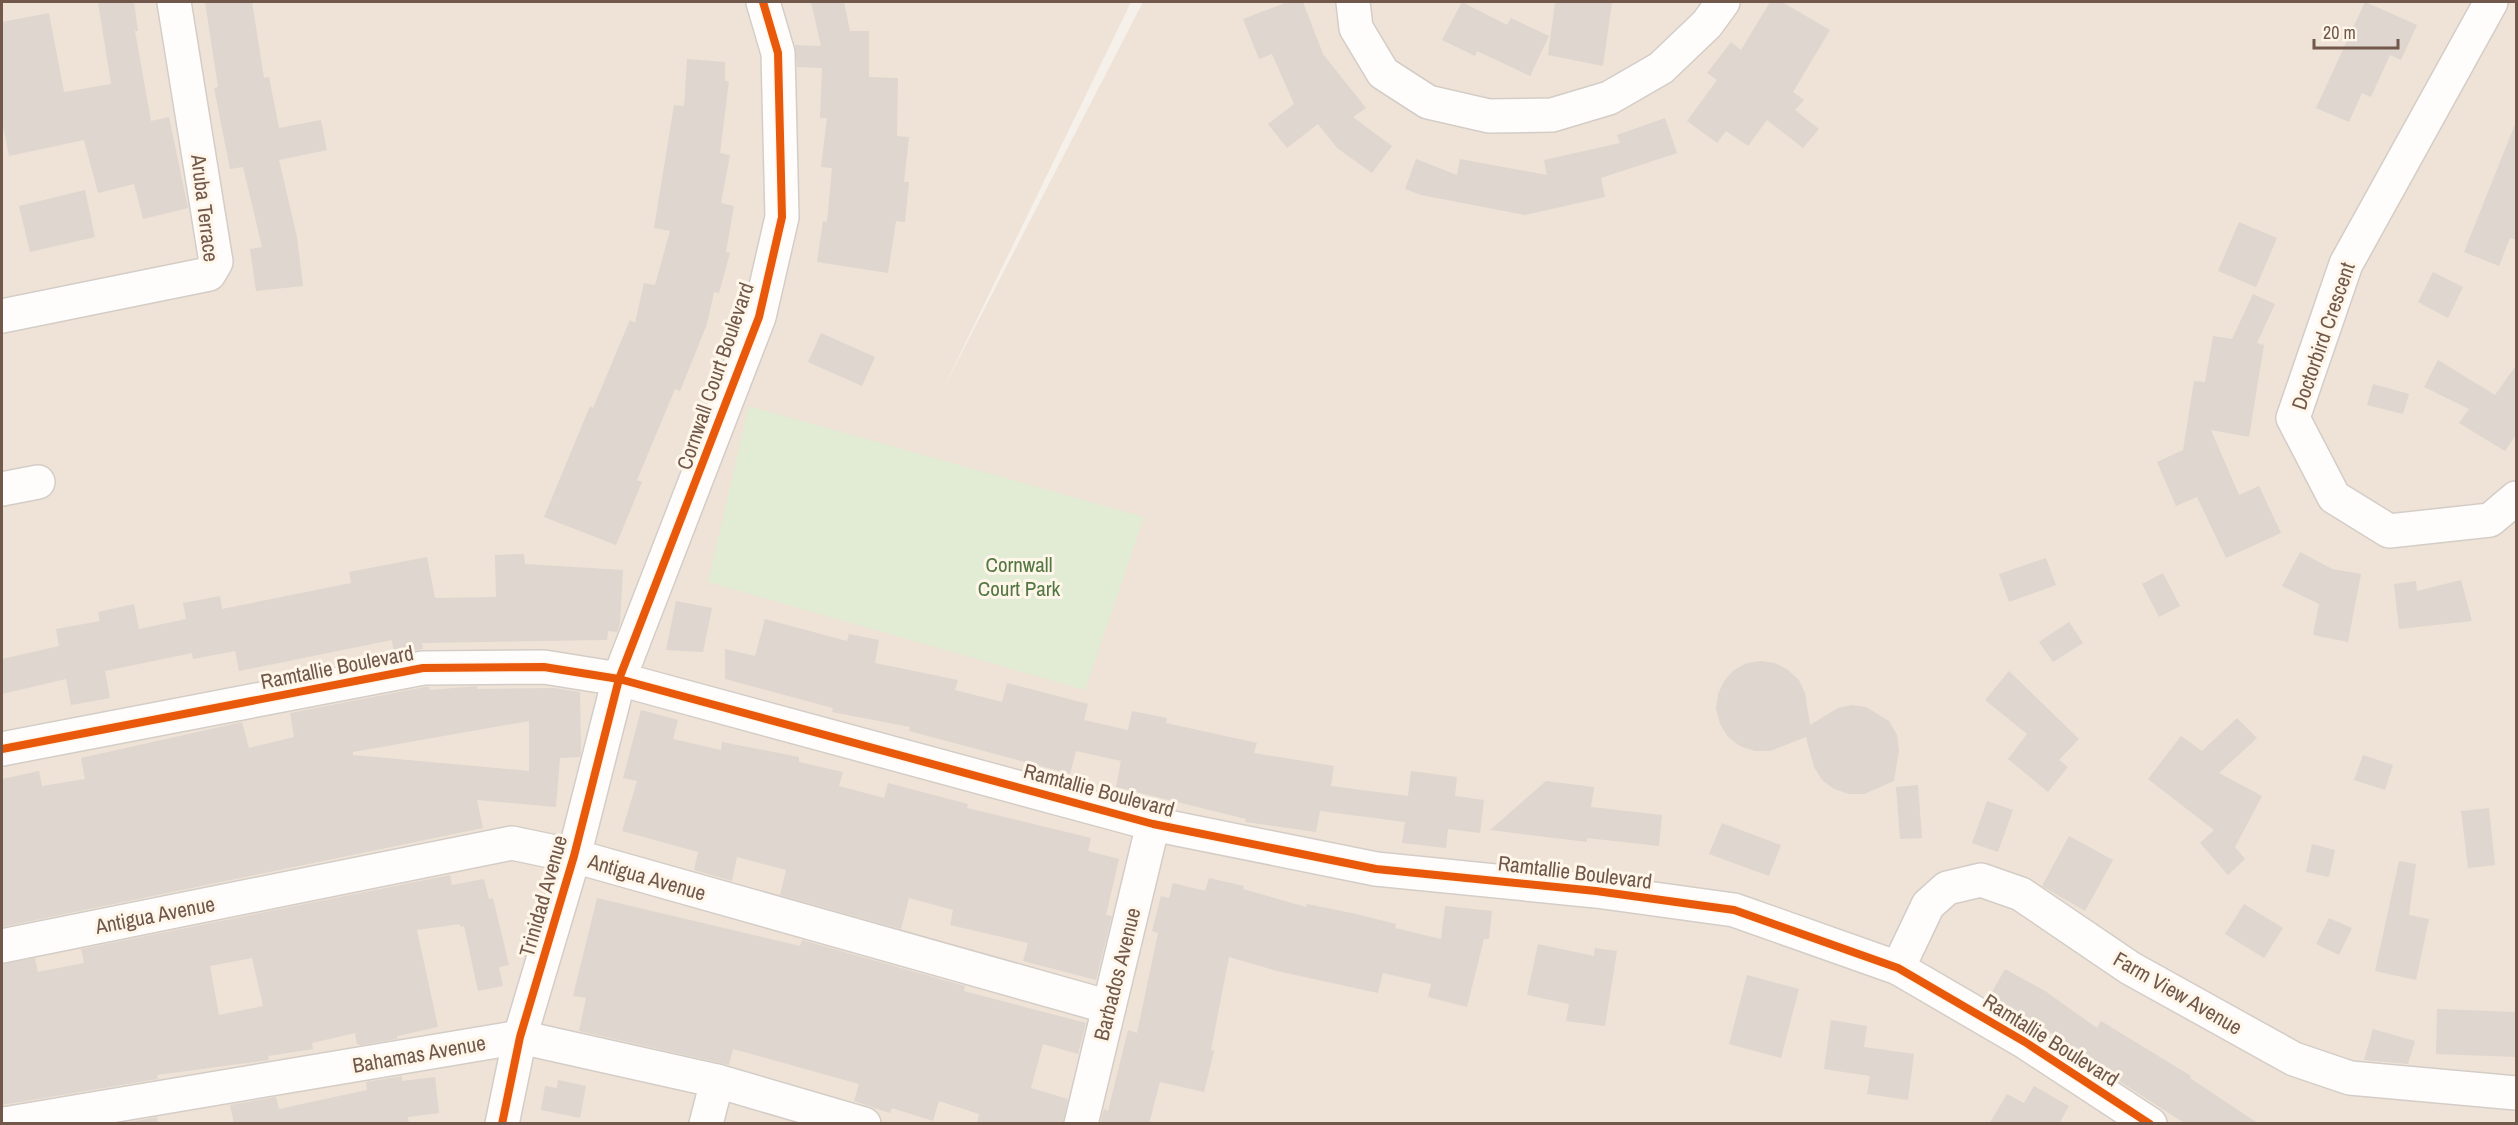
<svg xmlns="http://www.w3.org/2000/svg" width="2518" height="1125" font-family="'Archivo Narrow',sans-serif">
<style>
.residential{fill:#eee3d6}
.green{fill:#e2ebd4}
.building{fill:#ded6cf;fill-rule:evenodd}
.lines{fill:none;stroke-linecap:round;stroke-linejoin:round}
.minor-casing{stroke:#d4cdc7;stroke-width:36}
.minor{stroke:#fefdfc;stroke-width:33}
.cycleway-casing{stroke:#fef6e9;stroke-width:11}
.cycleway{stroke:#e8590c;stroke-width:8}
.labels{text-anchor:middle;dominant-baseline:central;stroke-width:6;stroke-linejoin:round;paint-order:stroke}
.street-label{font-size:21px;fill:#71584b;stroke:#fef6e9}
.park-label{font-size:21px;fill:#537743;stroke:#fef6e9}
</style>
<rect width="100%" height="100%" fill="#f5f0e9"/>
<polygon class="residential" points="2,2 1131,2 942,391 1143,2 2516,2 2516,1123 2,1124"/>
<polygon class="green" points="749,406 1144,517 1085,690 708,582"/>
<g class="building">
<polygon points="98,2 134,2 138,31 135,31 151,121 169,117 188,208 143,219 134,184 98,193 84,140 9,156 2,120 2,22 49,13 64,92 111,84"/>
<polygon points="205,2 252,2 264,78 269,77 279,128 321,120 327,150 279,160 297,237 303,286 256,291 250,249 262,247 243,167 230,169 214,88 218,87"/>
<polygon points="811,2 844,2 850,31 869,31 869,77 898,78 897,136 909,137 904,182 909,182 905,222 896,221 888,273 817,262 823,221 827,222 832,168 821,167 827,118 820,118 822,68 797,67 795,45 821,46"/>
<polygon points="1288,2 1303,2 1323,54 1366,108 1353,117 1392,146 1372,173 1337,148 1318,124 1287,148 1268,124 1294,104 1272,54 1259,59 1243,19"/>
<polygon points="1462,2 1507,25 1511,18 1549,36 1530,76 1477,51 1475,56 1442,40"/>
<polygon points="1555,2 1612,2 1603,66 1548,55"/>
<polygon points="1770,2 1782,2 1830,30 1793,92 1804,100 1795,110 1819,129 1803,148 1767,120 1748,146 1726,131 1717,143 1687,121 1717,80 1707,73 1731,42 1741,50"/>
<polygon points="2365,2 2417,25 2401,60 2390,55 2371,97 2362,93 2349,122 2316,108"/>
<polygon points="687,59 725,62 725,81 729,81 720,153 730,155 721,203 734,206 726,252 730,253 719,293 714,292 707,324 680,391 675,389 637,480 642,482 616,545 544,517 590,406 593,408 630,320 635,323 644,283 655,285 670,231 654,228 674,105 684,106"/>
<polygon points="1665,118 1677,153 1601,178 1605,197 1525,215 1421,195 1405,189 1416,159 1457,175 1460,159 1547,175 1544,160 1620,143 1617,135"/>
<polygon points="2516,122 2517,240 2510,238 2499,266 2464,252"/>
<polygon points="85,190 95,237 30,252 19,206"/>
<polygon points="2239,222 2277,238 2256,287 2218,271"/>
<polygon points="2433,272 2463,287 2448,318 2418,302"/>
<polygon points="2253,294 2275,304 2257,343 2264,345 2249,437 2211,430 2239,495 2259,486 2281,533 2226,558 2197,497 2176,506 2157,462 2183,450 2194,381 2205,382 2213,336 2232,339"/>
<polygon points="821,333 875,357 862,386 808,362"/>
<polygon points="2438,360 2495,395 2517,364 2517,433 2505,451 2459,423 2469,409 2424,387"/>
<polygon points="2373,384 2409,394 2403,414 2367,405"/>
<polygon points="2300,552 2332,569 2361,574 2348,642 2313,635 2319,604 2282,586"/>
<polygon points="524,554 525,564 623,570 620,623 617,632 608,631 607,640 422,643 423,649 394,654 392,640 239,671 235,651 193,659 192,653 105,671 110,698 71,705 66,679 2,694 2,659 59,646 56,629 100,621 98,612 134,604 139,629 186,619 183,603 220,596 222,609 351,583 349,572 427,557 435,598 496,597 495,555"/>
<polygon points="2046,558 2056,585 2009,602 1999,574"/>
<polygon points="2163,573 2180,606 2159,617 2142,584"/>
<polygon points="2461,580 2472,621 2399,629 2394,584 2416,581 2417,591"/>
<polygon points="676,601 712,608 703,652 666,650"/>
<polygon points="765,619 847,641 849,634 879,640 875,663 958,680 955,690 1002,702 1007,683 1088,704 1084,720 1128,730 1132,711 1167,718 1166,723 1257,743 1254,753 1334,766 1331,786 1408,796 1411,771 1457,777 1455,796 1484,800 1480,833 1448,829 1446,848 1402,843 1405,822 1320,811 1316,832 1245,822 1246,819 1116,787 1121,761 1076,751 1070,774 909,731 910,727 832,712 833,708 725,679 725,649 755,656"/>
<polygon points="2069,622 2083,643 2053,662 2039,642"/>
<polygon points="1761,661 1775,663 1788,670 1799,680 1805,693 1810,725 1838,708 1852,705 1866,707 1889,721 1897,735 1899,750 1894,781 1864,794 1849,794 1834,789 1822,780 1814,767 1806,737 1770,751 1755,751 1740,746 1728,737 1720,724 1716,709 1718,694 1724,681 1734,670 1747,663"/>
<polygon points="2009,671 2079,739 2059,760 2068,767 2048,792 2008,759 2027,734 1985,700"/>
<path d="M477 686V689L554 688 580 692 581 753 580 757 560 758 556 807 477 800 483 828 2 927V779L39 771 42 786 85 779 81 758 242 722 249 748 294 737 290 713 425 687H429L430 690ZM529 721V771L353 755V752Z"/>
<polygon points="641,710 678,720 673,739 721,750 722,742 799,757 799,762 843,772 839,786 884,798 888,783 968,804 967,808 1091,838 1088,851 1119,859 1106,915 1112,916 1096,980 1023,961 1028,943 950,925 953,910 909,898 901,929 780,895 786,870 737,857 732,881 694,870 698,852 622,831 637,781 623,778"/>
<polygon points="2237,718 2257,738 2219,773 2262,796 2235,847 2245,859 2228,875 2200,843 2214,830 2148,779 2181,736 2202,751"/>
<polygon points="2363,755 2393,765 2385,790 2354,780"/>
<polygon points="1546,781 1594,787 1591,807 1662,815 1659,846 1587,838 1587,842 1490,830"/>
<polygon points="1918,785 1922,838 1900,839 1896,787"/>
<polygon points="1987,801 2013,810 1998,852 1972,843"/>
<polygon points="2489,808 2495,865 2468,868 2461,811"/>
<polygon points="1722,823 1781,845 1769,876 1709,854"/>
<polygon points="2069,836 2113,860 2085,911 2042,886"/>
<polygon points="2312,844 2335,850 2329,877 2306,872"/>
<polygon points="2399,861 2416,864 2409,915 2429,919 2416,980 2375,971"/>
<path d="M450 875 452 885 484 879 489 899 493 898 509 965 499 967 503 986 478 991 464 926 460 927V924L417 930 438 1027 397 1036V1039L361 1045 357 1044 355 1033 312 1043 313 1049 268 1056 269 1060 157 1075 158 1079 2 1105V964L35 958 38 972 84 963 81 949ZM252 958 263 1006 219 1015 210 966Z"/>
<polygon points="1209,878 1244,886 1243,889 1306,907 1307,904 1356,914 1396,924 1395,928 1441,939 1445,906 1492,911 1489,939 1484,939 1467,1007 1428,997 1431,984 1383,973 1378,993 1277,971 1229,957 1211,1050 1214,1051 1204,1092 1160,1082 1149,1124 1100,1124 1104,1109 1108,1111 1128,1030 1137,1033 1158,933 1152,931 1161,896 1169,898 1173,883 1205,891"/>
<polygon points="597,898 800,946 802,940 965,986 964,991 1086,1023 1078,1054 1043,1044 1031,1088 1068,1099 1063,1124 977,1124 979,1114 939,1101 933,1121 892,1108 890,1113 854,1101 859,1084 733,1049 729,1065 579,1031 586,998 573,996"/>
<polygon points="2244,904 2283,928 2264,958 2225,934"/>
<polygon points="2329,918 2352,928 2339,955 2316,944"/>
<polygon points="1538,944 1594,956 1595,948 1617,951 1605,1026 1566,1021 1569,1004 1527,995"/>
<polygon points="2005,969 2045,991 2097,1028 2101,1021 2191,1076 2190,1078 2259,1124 2186,1124 2080,1056 2081,1053 2029,1018 2027,1022 1988,999"/>
<polygon points="1747,975 1799,989 1781,1058 1729,1044"/>
<polygon points="2437,1009 2517,1012 2516,1057 2436,1054"/>
<polygon points="1831,1020 1867,1026 1864,1047 1914,1054 1908,1100 1867,1094 1870,1076 1824,1069"/>
<polygon points="2373,1029 2415,1041 2408,1064 2364,1060"/>
<polygon points="402,1076 402,1081 435,1077 439,1113 408,1117 409,1124 234,1124 230,1105 276,1097 279,1109 367,1090 366,1082"/>
<polygon points="558,1080 586,1086 580,1118 541,1110 545,1086 557,1088"/>
<polygon points="2034,1086 2069,1106 2059,1124 1989,1124 2007,1094 2024,1103"/>
<polygon points="157,1117 158,1124 120,1124"/>
</g>
<g class="lines">
<g class="minor-casing">
<g id="minor">
<polyline points="1353,2 1356,28 1383,73 1428,102 1489,116 1552,115 1609,98 1661,68 1707,24 1723,2"/>
<polyline points="2491,2 2346,264 2293,418 2334,497 2389,531 2490,520 2516,498"/>
<polyline points="2,316 209,274 216,262 174,2"/>
<polyline points="2,489 38,482"/>
<polyline points="2,749 423,668 544,667 619,679 1153,824 1376,869 1596,891 1734,910 1898,968 2025,1042 2150,1124"/>
<polyline points="2,946 512,843 574,856 1109,1007"/>
<polyline points="1898,968 1928,905 1947,888 1981,880 2021,894 2130,968 2294,1059 2350,1078 2516,1093"/>
<polyline points="4,1124 520,1037 717,1081 864,1124"/>
<polyline points="502,1124 520,1037 574,856 619,679 759,317 782,217 778,53 763,2"/>
<polyline points="706,1124 717,1081"/>
<polyline points="1081,1124 1153,824"/>
</g>
</g>
<use href="#minor" class="minor"/>
<g class="cycleway-casing">
<g id="cycleway">
<polyline points="2,749 423,668 544,667 619,679 1153,824 1376,869 1596,891 1734,910 1898,968 2025,1042 2150,1124"/>
<polyline points="502,1124 520,1037 574,856 619,679 759,317 782,217 778,53 763,2"/>
</g>
</g>
<use href="#cycleway" class="cycleway"/>
</g>
<g class="labels">
<g class="street-label">
<text transform="translate(205 208) rotate(83)">Aruba Terrace</text>
<text transform="translate(2323 336) rotate(-71)">Doctorbird Crescent</text>
<text transform="translate(715 376) rotate(-71)">Cornwall Court Boulevard</text>
<text transform="translate(337 667) rotate(-11)">Ramtallie Boulevard</text>
<text transform="translate(1099 790) rotate(15)">Ramtallie Boulevard</text>
<text transform="translate(1575 872) rotate(7)">Ramtallie Boulevard</text>
<text transform="translate(647 877) rotate(16)">Antigua Avenue</text>
<text transform="translate(543 896) rotate(-74)">Trinidad Avenue</text>
<text transform="translate(155 915) rotate(-11)">Antigua Avenue</text>
<text transform="translate(1117 974) rotate(-76)">Barbados Avenue</text>
<text transform="translate(2178 993) rotate(30)">Farm View Avenue</text>
<text transform="translate(2051 1040) rotate(32)">Ramtallie Boulevard</text>
<text transform="translate(419 1054) rotate(-10)">Bahamas Avenue</text>
</g>
<g class="park-label">
<text x="1019" y="564">Cornwall<tspan x="1019" dy="24">Court Park</tspan></text>
</g>
</g>
<rect width="2518" height="1125" fill="none" stroke="#71584b" stroke-width="6"/>
<path d="M2314 39v9h84v-9" fill="none" stroke="#71584b" stroke-width="3"/>
<text x="2323" y="39" font-size="18" fill="#71584b" stroke="#fef6e9" stroke-width="4.5" paint-order="stroke">20 m</text>
</svg>
